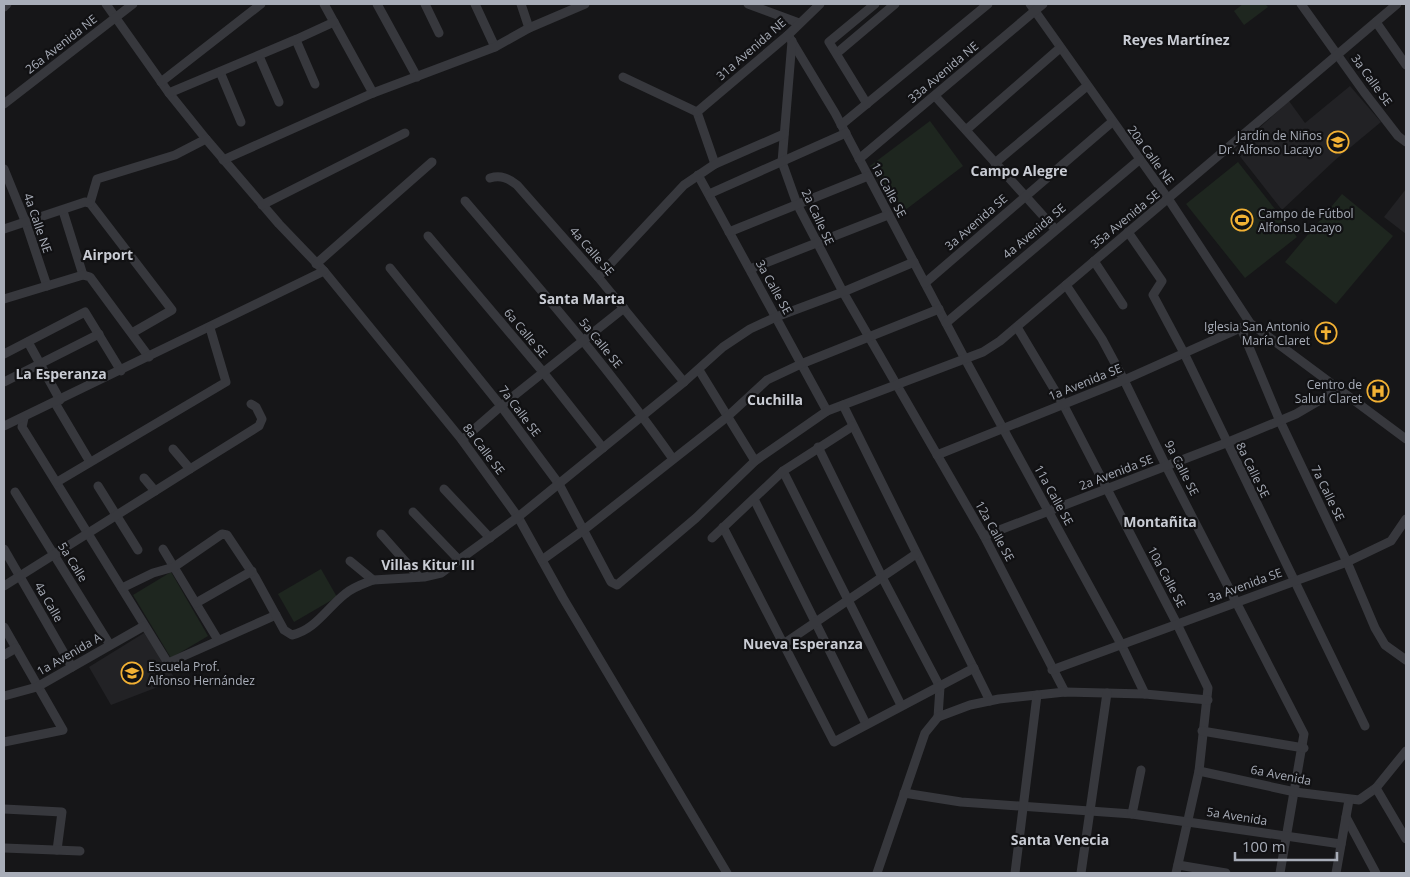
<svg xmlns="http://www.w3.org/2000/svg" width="1410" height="877" font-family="'Open Sans',sans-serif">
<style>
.built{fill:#222225}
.grass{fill:#1e261f}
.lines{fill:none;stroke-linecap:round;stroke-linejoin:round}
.minor{stroke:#37383d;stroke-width:9}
.labels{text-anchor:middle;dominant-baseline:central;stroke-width:4.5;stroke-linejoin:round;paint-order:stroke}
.street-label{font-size:12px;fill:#a8adb8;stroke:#111113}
.poi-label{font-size:12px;fill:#a8adb8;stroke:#111113;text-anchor:end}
.neighbourhood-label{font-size:14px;font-weight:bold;fill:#c9ccd4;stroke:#111113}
</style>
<rect width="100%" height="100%" fill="#161618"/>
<g class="built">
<polygon points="1350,86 1381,122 1334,161 1282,210 1235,150 1289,101 1305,123"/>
<polygon points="1406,189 1406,234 1384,217"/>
<polygon points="144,633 176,680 111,705 89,667"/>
</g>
<g class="grass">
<polygon points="1243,4 1265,4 1268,7 1244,25 1234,11"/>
<polygon points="930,121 963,166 904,211 870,166"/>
<polygon points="1238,162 1297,237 1245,278 1186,204"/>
<polygon points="1342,194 1393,236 1336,304 1285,262"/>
<polygon points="321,569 337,597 294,622 278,594"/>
<polygon points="171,572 208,636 171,658 133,595"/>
</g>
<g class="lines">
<g class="minor">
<polyline points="106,4 169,93 206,139 279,224 324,271 462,440 518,517 563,598 727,873"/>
<polyline points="324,4 373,93"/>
<polyline points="377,4 417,77"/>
<polyline points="425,4 439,33"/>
<polyline points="475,4 495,47"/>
<polyline points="521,4 529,28"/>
<polyline points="748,4 799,23"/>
<polyline points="1030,4 1169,200 1250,323 1406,439"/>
<polyline points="1301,4 1364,92 1398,136 1406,142"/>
<polyline points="4,7 7,4"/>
<polyline points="1376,22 1406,65"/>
<polyline points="788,35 835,113 965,359 1121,644 1145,694"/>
<polyline points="296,40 315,84"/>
<polyline points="792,41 782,162 797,204 843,292 984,536 1065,692"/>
<polyline points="837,53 895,4"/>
<polyline points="259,56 279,102"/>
<polyline points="220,72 241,122"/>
<polyline points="623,77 697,112 715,164"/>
<polyline points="161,82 261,4"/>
<polyline points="169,93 297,39 334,22"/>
<polyline points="935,96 1055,229"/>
<polyline points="4,104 133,4"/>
<polyline points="867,104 829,42 875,4"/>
<polyline points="697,112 788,35 820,4"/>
<polyline points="841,125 988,4"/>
<polyline points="966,130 1060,48"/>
<polyline points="859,159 1043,4"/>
<polyline points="223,160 373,93 495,47 529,28 585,4"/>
<polyline points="995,163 1087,86"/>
<polyline points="4,169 26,223 47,286"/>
<polyline points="698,175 827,411"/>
<path d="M490 178C501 175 508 178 517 185L598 277 684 382"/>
<polyline points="709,194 846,133"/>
<path d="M465 201C537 285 609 368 673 459"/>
<polyline points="90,203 172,310 132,333"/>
<polyline points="90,203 97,179 175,155 206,139"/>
<polyline points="262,205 405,133"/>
<polyline points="63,211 83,275"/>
<polyline points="4,229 85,202 90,203"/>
<polyline points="729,232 868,176"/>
<polyline points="1128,232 1162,281 1153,295 1184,353 1365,726"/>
<polyline points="428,236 543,372 603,448"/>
<polyline points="1094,261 1123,305"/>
<polyline points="316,264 432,162"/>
<polyline points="390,268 501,406 559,484 611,582 617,585 696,518 755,461 827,411 983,352 1000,341 1397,4"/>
<polyline points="750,269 888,215"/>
<polyline points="598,277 684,185 715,164 784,134"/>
<polyline points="925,283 1112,122"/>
<polyline points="1066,285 1102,339 1124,380 1166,466 1304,734 1280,873"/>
<polyline points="4,299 83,275 90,277 149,357"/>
<polyline points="946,323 1139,160"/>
<polyline points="1017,327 1063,404 1177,624 1208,688 1199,771 1176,873"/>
<polyline points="1241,328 1279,419 1347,562 1375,628 1385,645 1406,660"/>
<polyline points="28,342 60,400"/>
<polyline points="4,354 85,312 121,371"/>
<polyline points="699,370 755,461"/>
<polyline points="4,382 99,334"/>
<polyline points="55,403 90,462"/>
<polyline points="843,405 990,701"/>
<polyline points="24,418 22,427 168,663 276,615"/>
<polyline points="4,426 324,271"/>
<polyline points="462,440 501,406 624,308"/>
<polyline points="818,447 882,577 940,687 938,717"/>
<polyline points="937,455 1124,380 1245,326"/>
<polyline points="190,469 259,426 262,419 256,407 251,404"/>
<polyline points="783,471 901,705"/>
<polyline points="144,478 155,491"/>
<polyline points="57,482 226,382 210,328"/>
<polyline points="98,486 138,550"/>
<polyline points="444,489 490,538"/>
<polyline points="15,492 110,645"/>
<polyline points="754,499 866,724"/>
<polyline points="413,512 459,560"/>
<polyline points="723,527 834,742 974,668"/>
<polyline points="381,534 419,577"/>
<polyline points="984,536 1226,443 1296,414 1337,390"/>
<polyline points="712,538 783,471 853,426"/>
<polyline points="4,549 72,667"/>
<polyline points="163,549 218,640"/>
<polyline points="542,560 585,529 727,417 767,380 801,364 939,309"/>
<polyline points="350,561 373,580 424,577 441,573 518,517 684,382 723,347 750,329 776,317 843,292 914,262"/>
<polyline points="4,586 190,469 173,449"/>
<path d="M122 588 153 573 174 567 222 534 227 535 255 577 284 630 292 635C315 630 327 608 345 594 353 587 363 584 373 580"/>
<polyline points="196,603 252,571"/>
<polyline points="4,627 63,730 4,742"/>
<polyline points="782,645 916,554"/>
<polyline points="4,655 16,648"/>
<polyline points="1052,670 1347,562 1391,541 1406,519"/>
<polyline points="4,696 37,687 144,626"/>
<polyline points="1202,731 1304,748"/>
<polyline points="1199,771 1295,792 1359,800 1376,788 1406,751"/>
<polyline points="1376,788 1406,839"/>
<polyline points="904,793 961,802 1132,814 1341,844"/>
<polyline points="4,809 62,812 57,850"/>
<polyline points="1132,814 1141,770"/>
<polyline points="1346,817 1376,873"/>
<polyline points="4,848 80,851"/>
<polyline points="1178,865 1226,873"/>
<polyline points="877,873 925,733 938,717 970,705 999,699 1065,692 1145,694 1208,700"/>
<polyline points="1015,873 1037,695"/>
<polyline points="1081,873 1107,693"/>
<polyline points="1336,873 1349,800"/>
</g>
</g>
<defs>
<g id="school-ring" transform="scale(1.125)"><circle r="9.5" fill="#111113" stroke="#f2b134" stroke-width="1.5"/><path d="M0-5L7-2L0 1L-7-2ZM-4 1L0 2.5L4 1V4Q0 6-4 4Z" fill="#f2b134"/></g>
<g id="stadium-ring" transform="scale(1.125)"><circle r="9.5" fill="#111113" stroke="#f2b134" stroke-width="1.5"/><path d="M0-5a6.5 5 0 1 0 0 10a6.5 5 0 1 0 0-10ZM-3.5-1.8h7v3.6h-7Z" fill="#f2b134"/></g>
<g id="church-ring" transform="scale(1.125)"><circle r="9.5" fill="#111113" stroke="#f2b134" stroke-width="1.5"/><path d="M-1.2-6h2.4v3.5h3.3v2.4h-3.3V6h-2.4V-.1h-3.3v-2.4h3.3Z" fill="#f2b134"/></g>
<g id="hospital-ring" transform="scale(1.125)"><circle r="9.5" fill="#111113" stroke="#f2b134" stroke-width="1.5"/><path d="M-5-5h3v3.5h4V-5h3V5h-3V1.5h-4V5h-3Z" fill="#f2b134"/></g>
</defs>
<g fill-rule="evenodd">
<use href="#school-ring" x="1338" y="142"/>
<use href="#stadium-ring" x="1242" y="220"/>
<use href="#church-ring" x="1326" y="333"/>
<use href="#hospital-ring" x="1378" y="391"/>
<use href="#school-ring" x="132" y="673"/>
</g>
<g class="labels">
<g class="street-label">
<text transform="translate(61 44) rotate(-38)">26a Avenida NE</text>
<text transform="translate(751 49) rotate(-41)">31a Avenida NE</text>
<text transform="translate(943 72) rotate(-40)">33a Avenida NE</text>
<text transform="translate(1372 80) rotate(54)">3a Calle SE</text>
<text transform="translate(1151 155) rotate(54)">20a Calle NE</text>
<text transform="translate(889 190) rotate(62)">1a Calle SE</text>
<text transform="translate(818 217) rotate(65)">2a Calle SE</text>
<text transform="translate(1125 219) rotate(-39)">35a Avenida SE</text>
<text transform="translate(976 222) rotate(-41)">3a Avenida SE</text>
<text transform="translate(38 223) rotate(71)">4a Calle NE</text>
<text transform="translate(1034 231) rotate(-40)">4a Avenida SE</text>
<text transform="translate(592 251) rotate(49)">4a Calle SE</text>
<text transform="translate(774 287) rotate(61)">3a Calle SE</text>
<text transform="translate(526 333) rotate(50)">6a Calle SE</text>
<text transform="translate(601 343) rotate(51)">5a Calle SE</text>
<text transform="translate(1085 382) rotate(-22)">1a Avenida SE</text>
<text transform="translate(520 411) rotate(53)">7a Calle SE</text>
<text transform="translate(484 449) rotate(53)">8a Calle SE</text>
<text transform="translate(1182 468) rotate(63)">9a Calle SE</text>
<text transform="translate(1253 470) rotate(64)">8a Calle SE</text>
<text transform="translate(1116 472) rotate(-21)">2a Avenida SE</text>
<text transform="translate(1328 493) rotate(64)">7a Calle SE</text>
<text transform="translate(1054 495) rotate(61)">11a Calle SE</text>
<text transform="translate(995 531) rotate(61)">12a Calle SE</text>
<text transform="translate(73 562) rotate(58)">5a Calle</text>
<text transform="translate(1167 577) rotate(62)">10a Calle SE</text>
<text transform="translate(1245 585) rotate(-20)">3a Avenida SE</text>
<text transform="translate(49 602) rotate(60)">4a Calle</text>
<text transform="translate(69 654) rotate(-30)">1a Avenida A</text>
<text transform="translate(1281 775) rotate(11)">6a Avenida</text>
<text transform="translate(1237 816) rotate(9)">5a Avenida</text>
</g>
<g class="poi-label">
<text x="1322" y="135">Jardín de Niños<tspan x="1322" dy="14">Dr. Alfonso Lacayo</tspan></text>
<text x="1258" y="213" text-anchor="start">Campo de Fútbol<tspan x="1258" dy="14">Alfonso Lacayo</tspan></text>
<text x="1310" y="326">Iglesia San Antonio<tspan x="1310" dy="14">María Claret</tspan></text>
<text x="1362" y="384">Centro de<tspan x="1362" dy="14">Salud Claret</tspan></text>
<text x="148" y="666" text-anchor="start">Escuela Prof.<tspan x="148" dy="14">Alfonso Hernández</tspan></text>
</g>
<g class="neighbourhood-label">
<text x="1176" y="39">Reyes Martínez</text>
<text x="1019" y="170">Campo Alegre</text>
<text x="108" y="254">Airport</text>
<text x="582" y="298">Santa Marta</text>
<text x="61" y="373">La Esperanza</text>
<text x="775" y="399">Cuchilla</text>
<text x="1160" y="521">Montañita</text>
<text x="428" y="564">Villas Kitur III</text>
<text x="803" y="643">Nueva Esperanza</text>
<text x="1060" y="839">Santa Venecia</text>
</g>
</g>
<rect width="1410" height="877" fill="none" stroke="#a8adb8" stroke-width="10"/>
<path d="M1235 852v8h102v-8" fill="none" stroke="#a8adb8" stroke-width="2.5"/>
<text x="1242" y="852" font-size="15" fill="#a8adb8" stroke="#111113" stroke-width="4" paint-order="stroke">100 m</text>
</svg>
